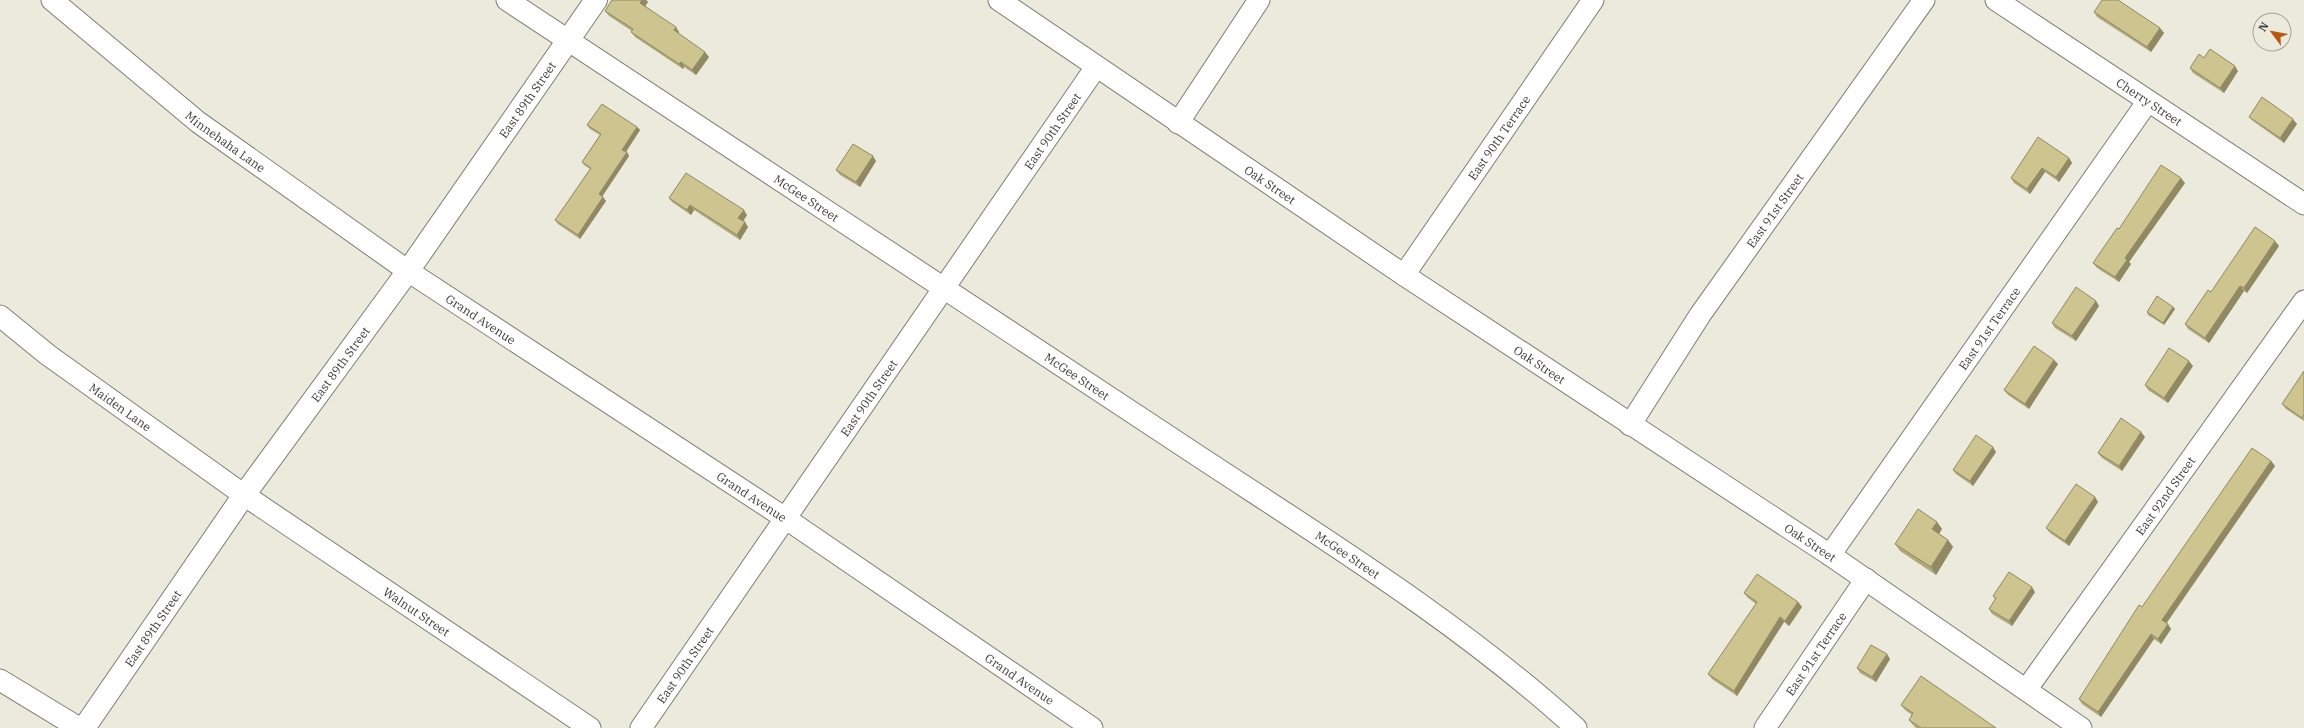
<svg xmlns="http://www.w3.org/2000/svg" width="2304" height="728" font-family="'IBM Plex Serif',serif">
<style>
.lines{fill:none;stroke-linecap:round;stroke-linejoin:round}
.minor-casing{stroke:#807e73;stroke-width:23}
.tertiary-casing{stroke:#807e73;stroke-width:24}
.minor{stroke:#fff;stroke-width:21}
.tertiary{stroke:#fff;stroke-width:22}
.wall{fill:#b1a97b}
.shaded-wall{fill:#908964}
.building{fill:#cec48f;stroke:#908964}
.labels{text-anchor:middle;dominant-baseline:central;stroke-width:4;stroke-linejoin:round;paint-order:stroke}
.street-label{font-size:12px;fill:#3d3c37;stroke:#eceadd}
</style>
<rect width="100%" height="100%" fill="#eceadd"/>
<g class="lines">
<g class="minor-casing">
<g id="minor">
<path id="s1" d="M52 0 198 122 408 271 785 518 1092 728"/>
<path id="s2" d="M507 0C729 147 952 293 1174 440 1311 531 1454 617 1576 728"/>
<path id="s3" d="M999 0 1404 275 1833 557 2081 728"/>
<path id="s4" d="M1996 0 2304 204"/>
<polyline points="1178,123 1259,0"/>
<path id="s5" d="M1404 275 1593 0"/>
<path id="s6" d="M0 316 48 355 244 495 590 728"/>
<path id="s7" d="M1630 425 1700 315 1924 0"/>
<path id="s8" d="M1830 555 2148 101"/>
<polyline points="0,680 79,728"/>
<path id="s9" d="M2026 690 2304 301"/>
<path id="s10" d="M641 728 1096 67"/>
<path id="s11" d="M1765 728 1866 579"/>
</g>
</g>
<g class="tertiary-casing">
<g id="tertiary">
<path id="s12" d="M84 728 244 495 408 271 596 0"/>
</g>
</g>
<use href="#minor" class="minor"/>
<use href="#tertiary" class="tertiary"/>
</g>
<g class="wall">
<polygon points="612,0 646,0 648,2 645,6 679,32 678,33 709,57 696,75 684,67 683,69 635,37 631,32 632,31 609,16 605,11"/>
<polygon points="2094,12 2160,28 2164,33 2151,52 2097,17"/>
<polygon points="2204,58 2238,71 2224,93 2193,73 2190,68"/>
<polygon points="2249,117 2297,124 2284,143 2253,121"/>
<polygon points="587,125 637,127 640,130 626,152 629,156 602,197 606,201 580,239 558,224 555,220 590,169 584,165 582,162 600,135 590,129"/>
<polygon points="2069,158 2072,163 2059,182 2045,172 2030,194 2014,183 2011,178"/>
<polygon points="876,161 860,187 840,175 836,170"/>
<polygon points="2185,183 2129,262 2131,264 2119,282 2097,268 2093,263 2119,229"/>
<polygon points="669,198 747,215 743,221 748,227 740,240 694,210 691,215 672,202"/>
<polygon points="2279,246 2247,293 2244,291 2209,343 2188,329 2185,324 2211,292"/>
<polygon points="2096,301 2099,306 2076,341 2055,328 2052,323"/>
<polygon points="2173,307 2175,309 2164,325 2148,315 2147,312"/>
<polygon points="2054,360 2058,364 2029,409 2008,395 2004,390"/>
<polygon points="2193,366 2168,403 2148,390 2145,385"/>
<polygon points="2304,371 2304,421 2286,409 2282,404"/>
<polygon points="2145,437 2122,471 2102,458 2098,453"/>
<polygon points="1996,452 1973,486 1956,474 1953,470"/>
<polygon points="2271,461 2275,466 2166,624 2171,629 2161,644 2154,639 2101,717 2082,704 2079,699 2142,607"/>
<polygon points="2095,497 2098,502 2069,546 2050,533 2046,528"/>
<polygon points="1937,522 1942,529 1939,534 1948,540 1953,547 1936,575 1900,551 1895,544"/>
<polygon points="2035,592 2012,626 1992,614 1989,609 1995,599 1993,596"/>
<polygon points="1744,593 1798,602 1802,607 1789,626 1784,622 1737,696 1712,679 1708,674 1756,604 1748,598"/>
<polygon points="1890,659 1876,682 1860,673 1857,668"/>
<polygon points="1901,705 1996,728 1916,728 1913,725 1909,720 1912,715 1905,710"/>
</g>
<g class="shaded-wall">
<polygon points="642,0 646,0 648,2 644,8 640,3"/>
<polygon points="676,27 679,32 677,35 674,30"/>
<polygon points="2160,28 2164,33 2151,52 2147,47"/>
<polygon points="705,52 709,57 696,75 692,70"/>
<polygon points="681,62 684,67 683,69 679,64"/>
<polygon points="2235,66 2238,71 2224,93 2220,88"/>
<polygon points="2293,119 2297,124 2284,143 2280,138"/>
<polygon points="637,127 640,130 625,153 622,150"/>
<polygon points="627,152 629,156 601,198 599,194"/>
<polygon points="873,156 876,161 860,187 856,182"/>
<polygon points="2069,158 2072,163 2059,182 2056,177"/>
<polygon points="2042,168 2045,172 2030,194 2027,189"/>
<polygon points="2181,178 2185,183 2129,262 2131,264 2119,282 2115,277 2125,258"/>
<polygon points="603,197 606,201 580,239 578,235"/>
<polygon points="690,205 694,210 691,215 687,210"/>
<polygon points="744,210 747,215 742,223 738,218"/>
<polygon points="745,222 748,227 740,240 737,235"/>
<polygon points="2275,241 2279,246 2247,293 2244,288"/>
<polygon points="2240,286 2244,291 2209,343 2205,338"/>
<polygon points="2096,301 2099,306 2076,341 2072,336"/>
<polygon points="2173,307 2175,309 2164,325 2163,323"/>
<polygon points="2054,360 2058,364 2029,409 2025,404"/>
<polygon points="2189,361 2193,366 2168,403 2164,398"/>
<polygon points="2141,432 2145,437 2122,471 2119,466"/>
<polygon points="1993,447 1996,452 1973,486 1970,481"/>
<polygon points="2271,461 2275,466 2165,625 2162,620"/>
<polygon points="2095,497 2098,502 2069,546 2065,541"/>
<polygon points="1937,522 1942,529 1937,537 1932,529"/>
<polygon points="1948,540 1953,547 1936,575 1931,567"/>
<polygon points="2032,587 2035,592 2012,626 2009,621"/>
<polygon points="1798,602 1802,607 1789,626 1785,621"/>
<polygon points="1780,617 1784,622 1737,696 1734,691"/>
<polygon points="2168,624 2171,629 2161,644 2158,639"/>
<polygon points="2151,634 2154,639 2101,717 2098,712"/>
<polygon points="1887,654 1890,659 1876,682 1872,677"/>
</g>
<g class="building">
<polygon points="612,0 642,0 640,3 676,27 674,30 705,52 692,70 681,62 679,64 631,32 633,29 605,11"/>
<polygon points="2102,0 2118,0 2160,28 2147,47 2094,12"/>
<polygon points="2210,49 2235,66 2220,88 2190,68 2199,54 2204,58"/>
<polygon points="2262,97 2293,119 2280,138 2249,117"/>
<polygon points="602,104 637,127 622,150 627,152 599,194 603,197 578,235 555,220 591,168 582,162 601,134 587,125"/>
<polygon points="2038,137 2069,158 2056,177 2042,168 2027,189 2011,178"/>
<polygon points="853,144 873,156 856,182 836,170"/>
<polygon points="2161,165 2181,178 2125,258 2127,260 2115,277 2093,263 2117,228 2119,229"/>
<polygon points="686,173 744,210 738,218 745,222 737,235 690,205 687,210 669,198"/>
<polygon points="2255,227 2275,241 2244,288 2240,286 2205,338 2185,324 2208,290 2211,292"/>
<polygon points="2076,287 2096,301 2072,336 2052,323"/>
<polygon points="2157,296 2173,307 2163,323 2147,312"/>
<polygon points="2034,346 2054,360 2025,404 2004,390"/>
<polygon points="2169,348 2189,361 2164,398 2145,385"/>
<polygon points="2304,371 2304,415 2302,418 2282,404"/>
<polygon points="2121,418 2141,432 2119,466 2098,453"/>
<polygon points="1976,435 1993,447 1970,481 1953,470"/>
<polygon points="2252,448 2271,461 2162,620 2168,624 2158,639 2151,634 2098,712 2079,699 2139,605 2142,607"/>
<polygon points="2076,484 2095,497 2065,541 2046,528"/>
<polygon points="1918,509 1937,522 1932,529 1948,540 1931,567 1895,544"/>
<polygon points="2009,572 2032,587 2009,621 1989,609 1996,598 1993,596"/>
<polygon points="1757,574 1798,602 1785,621 1780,617 1734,691 1708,674 1757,602 1744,593"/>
<polygon points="1871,645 1887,654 1872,677 1857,668"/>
<polygon points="1921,676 1996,728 1921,728 1909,720 1913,713 1901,705"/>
</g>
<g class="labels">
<g class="street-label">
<text stroke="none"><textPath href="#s12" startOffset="769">East 89th Street</textPath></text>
<text stroke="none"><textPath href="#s4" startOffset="184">Cherry Street</textPath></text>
<text stroke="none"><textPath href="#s10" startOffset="725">East 90th Street</textPath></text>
<text stroke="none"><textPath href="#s5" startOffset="167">East 90th Terrace</textPath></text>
<text stroke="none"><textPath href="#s1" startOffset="224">Minnehaha Lane</textPath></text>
<text stroke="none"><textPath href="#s3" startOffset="328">Oak Street</textPath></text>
<text stroke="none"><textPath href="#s2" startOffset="359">McGee Street</textPath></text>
<text stroke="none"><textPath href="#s7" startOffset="259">East 91st Street</textPath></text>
<text stroke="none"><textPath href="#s1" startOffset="535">Grand Avenue</textPath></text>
<text stroke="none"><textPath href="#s8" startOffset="277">East 91st Terrace</textPath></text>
<text stroke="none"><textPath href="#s12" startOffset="445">East 89th Street</textPath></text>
<text stroke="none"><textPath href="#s3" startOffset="652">Oak Street</textPath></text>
<text stroke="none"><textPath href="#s2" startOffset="683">McGee Street</textPath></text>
<text stroke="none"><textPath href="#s10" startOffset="401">East 90th Street</textPath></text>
<text stroke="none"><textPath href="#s6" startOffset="151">Maiden Lane</textPath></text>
<text stroke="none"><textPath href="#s1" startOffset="859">Grand Avenue</textPath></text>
<text stroke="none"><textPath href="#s9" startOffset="239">East 92nd Street</textPath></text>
<text stroke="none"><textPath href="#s3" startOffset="976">Oak Street</textPath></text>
<text stroke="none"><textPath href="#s2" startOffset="1007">McGee Street</textPath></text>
<text stroke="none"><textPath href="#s6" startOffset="511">Walnut Street</textPath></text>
<text stroke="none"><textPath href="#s12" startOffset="121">East 89th Street</textPath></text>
<text stroke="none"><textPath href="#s11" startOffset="90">East 91st Terrace</textPath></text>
<text stroke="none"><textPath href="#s10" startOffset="77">East 90th Street</textPath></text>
<text stroke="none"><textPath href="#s1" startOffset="1183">Grand Avenue</textPath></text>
</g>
</g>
<g transform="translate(2272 32) rotate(302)"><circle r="19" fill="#eceadd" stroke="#a6a49b"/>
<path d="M0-3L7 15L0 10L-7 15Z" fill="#b85912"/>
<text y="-6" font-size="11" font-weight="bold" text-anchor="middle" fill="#3d3c37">N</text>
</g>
</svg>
